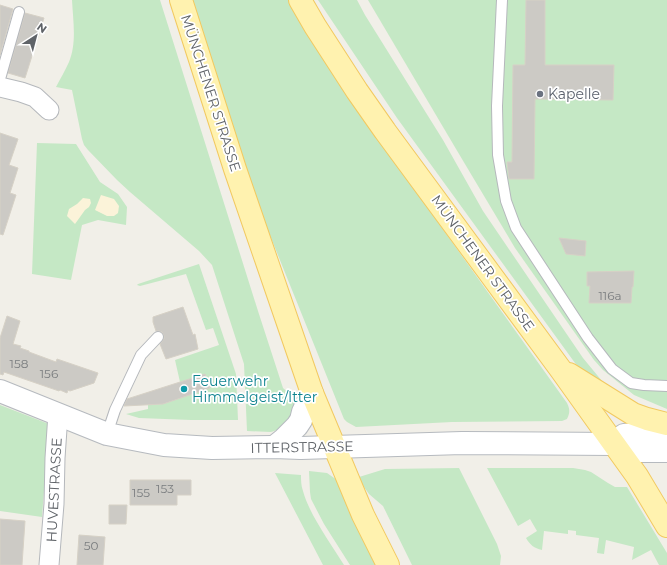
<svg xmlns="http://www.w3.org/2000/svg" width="667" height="565" font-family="Montserrat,sans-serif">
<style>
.green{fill:#c5e8c5}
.sand{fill:#fbf3d9}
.building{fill:#cccac5;stroke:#d6d1c6}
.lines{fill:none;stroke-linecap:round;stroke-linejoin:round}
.lane-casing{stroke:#b5b8bc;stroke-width:12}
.street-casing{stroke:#b5b8bc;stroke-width:21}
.secondary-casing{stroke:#b6babf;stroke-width:24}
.primary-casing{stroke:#f2c960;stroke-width:24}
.lane{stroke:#fff;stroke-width:10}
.street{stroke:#fff;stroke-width:19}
.secondary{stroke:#fff;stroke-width:22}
.primary{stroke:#fff2af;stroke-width:22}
.worship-dot{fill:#6b7280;stroke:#fff;stroke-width:1.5}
.culture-dot{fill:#0f9aa8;stroke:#fff;stroke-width:1.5}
.labels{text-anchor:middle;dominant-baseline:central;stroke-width:3.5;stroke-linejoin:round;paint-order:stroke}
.number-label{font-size:12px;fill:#7a7d7f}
.street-label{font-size:14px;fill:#5f6368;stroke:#fff}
.worship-label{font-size:14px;fill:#5b616d;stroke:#fff;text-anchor:start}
.culture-label{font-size:14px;fill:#0d838f;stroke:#fff;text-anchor:start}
</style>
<rect width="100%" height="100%" fill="#f1efe8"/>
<g class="green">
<path d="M72 0H160L258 311 283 388 292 396 296 411 286 427 271 432 247 431 244 364 212 265 199 251 130 192 117 180 88 150 84 145 82 139 72 90 56 87C60 79 65 71 69 62 77 43 73 20 72 0Z"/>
<path d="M192 0H288L307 32 402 172 567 403C570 409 570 413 567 419L562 421 452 422 356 427 347 422 344 419 263 218Z"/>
<polygon points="318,0 357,0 365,15 443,140 483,211 583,358 602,381 622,395 585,374 575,363 397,118"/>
<polygon points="368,0 667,0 667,409 634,395 603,370 594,360 515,248 459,154"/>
<polygon points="37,143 76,144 100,182 118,194 127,207 126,225 98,220 82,225 71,280 32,274"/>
<polygon points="199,264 236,374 238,420 191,420 139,418 126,414 148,409 148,405 163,404 210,388 205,374 180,382 175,360 219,345 213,328 206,330 186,274 140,286 137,285 138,284"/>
<polygon points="0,405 49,424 42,517 0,511"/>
<polygon points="459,468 497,544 501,556 500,565 412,565 383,506 369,494 364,487 359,477 385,469"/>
<path d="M487 468H573L585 470 591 472 608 483 615 487H627L667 553V565H659L651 550 632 560 634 547 606 540 604 554 597 553 599 538 576 535V531L568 530V534L544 531 542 550C534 548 530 545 526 538L537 531 530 519 518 526Z"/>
<polygon points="309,471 327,473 337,480 352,516 376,565 350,565 324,524 311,499 310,492"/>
<path d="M275 473 301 475C301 480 301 486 303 491 309 514 331 544 344 565H323Z"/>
</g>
<g class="sand">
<polygon points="101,195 114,199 119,206 118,213 114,216 107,216 95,210"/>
<polygon points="83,198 90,199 91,203 89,207 85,210 75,224 67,216 69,209 77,204"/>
</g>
<g class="building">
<polygon points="526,0 545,0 545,65 614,65 613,100 535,99 534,179 509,179 507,162 512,162 513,65 525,65"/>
<polygon points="0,5 13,9 0,55"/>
<polygon points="25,13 44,18 25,78 8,73"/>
<polygon points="0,133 18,139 9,165 18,168 10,193 16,195 3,235 0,234"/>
<polygon points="559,238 586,241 585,256 566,254"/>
<polygon points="634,271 633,287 632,287 631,303 589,303 590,286 587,286 587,272"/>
<polygon points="183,307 193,335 195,334 198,349 166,359 160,344 164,339 164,336 162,332 159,331 156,331 153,322 153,317"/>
<polygon points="7,316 20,321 13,344 21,346 20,348 29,351 29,352 56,362 57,359 98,373 94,383 70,391 68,390 67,393 60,390 59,391 4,372 3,375 0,374 0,338"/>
<polygon points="205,374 210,388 163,404 124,406 127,399"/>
<polygon points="130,480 191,480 191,495 177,495 177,505 130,505"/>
<polygon points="109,505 127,505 126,524 109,524"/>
<polygon points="0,519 25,521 22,565 0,565"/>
<polygon points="79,535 105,537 103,565 77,565"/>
</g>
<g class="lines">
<g class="lane-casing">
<g id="lane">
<polyline points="502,0 497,106 498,155 506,201 516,228 588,338 612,369 631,383 644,385 667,386"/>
<polyline points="0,79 19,12"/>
<polyline points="107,434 115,410 141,355 158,337"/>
</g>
</g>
<g class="street-casing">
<g id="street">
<polyline points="0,87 21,92 35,97 49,110"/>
<polyline points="49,565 54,504 55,458 58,414"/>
</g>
</g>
<g class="secondary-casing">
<g id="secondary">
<polyline points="0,391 107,434 164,445 212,448 274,447 301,448 462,443 614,444 633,451 667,451"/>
<polyline points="614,444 624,435 637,434 667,438"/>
<polyline points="274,447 284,439 297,426 301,420 303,412 312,393"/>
</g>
</g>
<g class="primary-casing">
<g id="primary">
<polyline points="181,0 235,169 312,393 363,515 388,565"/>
<polyline points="300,0 315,26 357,91 385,131 561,370 614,444 637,476 667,526"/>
<polyline points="569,374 633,414 647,419 667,424"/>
</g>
</g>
<use href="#lane" class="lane"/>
<use href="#street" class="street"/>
<use href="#secondary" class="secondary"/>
<use href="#primary" class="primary"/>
</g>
<circle class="worship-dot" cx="540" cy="94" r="4"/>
<circle class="culture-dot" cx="184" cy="389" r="4"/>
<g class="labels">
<g class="number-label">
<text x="610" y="295">116a</text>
<text x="19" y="363">158</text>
<text x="49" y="373">156</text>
<text x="165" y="488">153</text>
<text x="141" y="492">155</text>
<text x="91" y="545">50</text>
</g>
<g class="street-label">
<text transform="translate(211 93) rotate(72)">MÜNCHENER STRASSE</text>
<text transform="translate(483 263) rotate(54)">MÜNCHENER STRASSE</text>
<text transform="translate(302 447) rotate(-1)">ITTERSTRASSE</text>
<text transform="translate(54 490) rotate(-87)">HUVESTRASSE</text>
</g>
<g class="worship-label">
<text x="548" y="94">Kapelle</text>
</g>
<g class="culture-label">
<text x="192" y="381">Feuerwehr<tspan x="192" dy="16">Himmelgeist/Itter</tspan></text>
</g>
</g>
<g transform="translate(36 36) rotate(36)" stroke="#ffffff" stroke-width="3" paint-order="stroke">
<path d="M0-3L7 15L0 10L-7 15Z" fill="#5f6368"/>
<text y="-6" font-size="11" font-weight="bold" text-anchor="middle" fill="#5f6368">N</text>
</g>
</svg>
